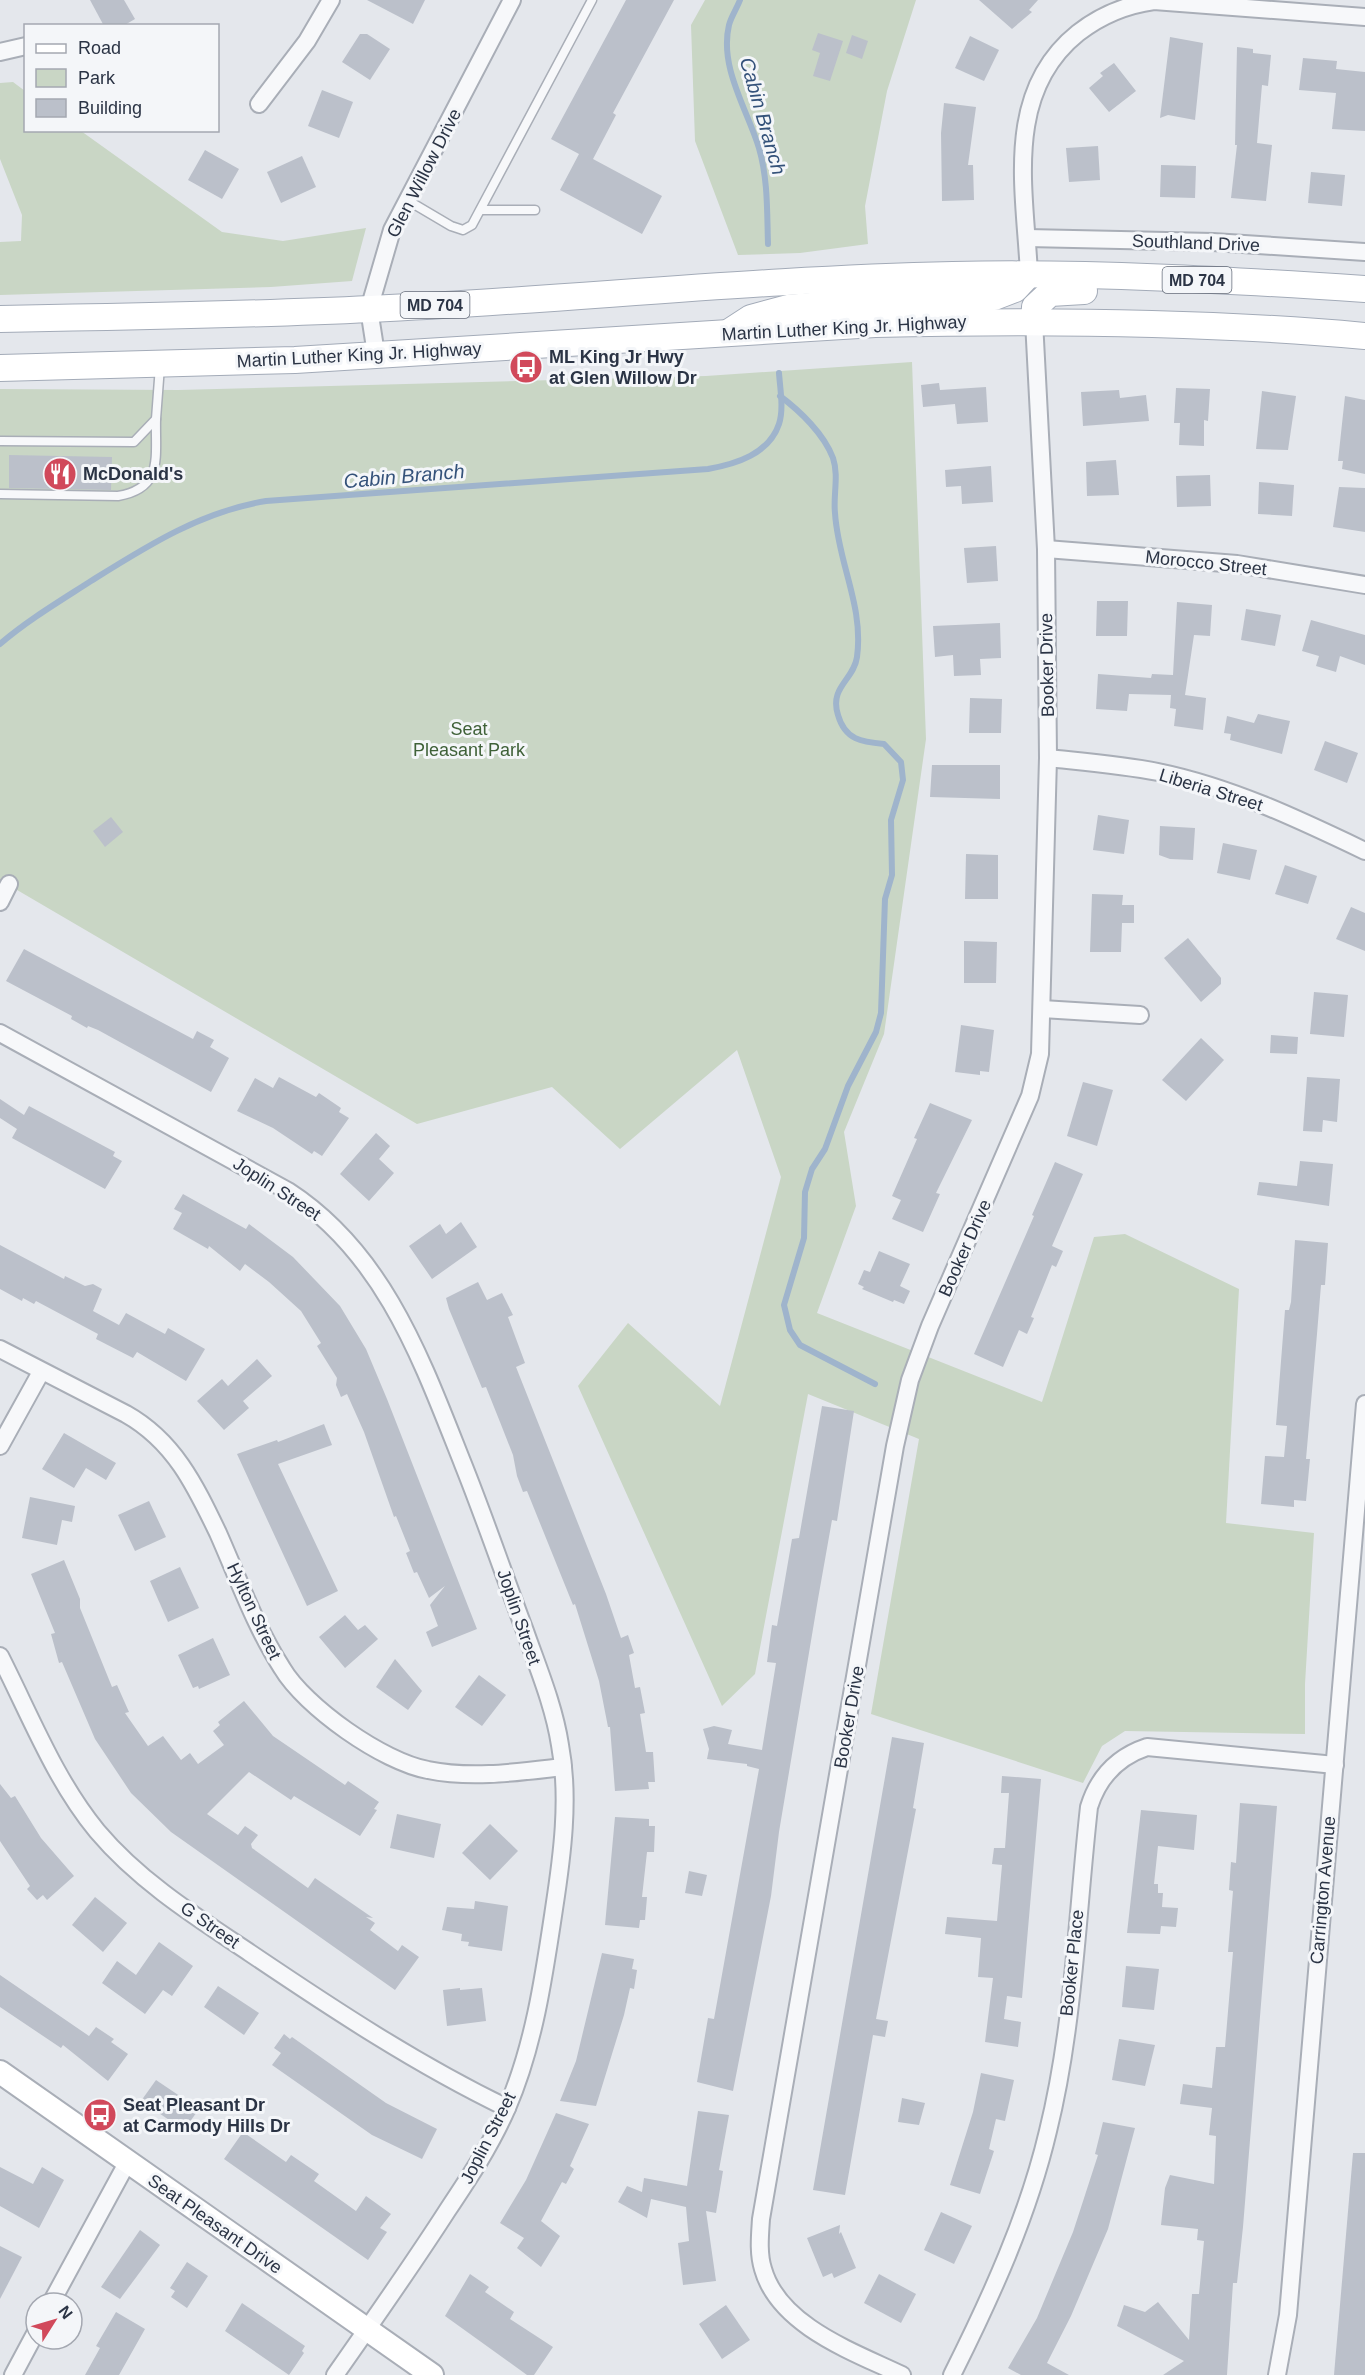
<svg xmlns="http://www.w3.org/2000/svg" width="1365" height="2375" font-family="Helvetica,sans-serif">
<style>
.green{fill:#c9d6c5}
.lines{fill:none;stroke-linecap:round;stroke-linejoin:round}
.stream{stroke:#9fb4cc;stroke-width:6}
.building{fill:#bbc0ca}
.lane-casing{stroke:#a9aeb7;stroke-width:11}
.street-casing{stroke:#a9aeb7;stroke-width:20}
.secondary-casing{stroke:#a9aeb7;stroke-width:26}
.primary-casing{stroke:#a3abb8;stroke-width:28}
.lane{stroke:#f7f8fa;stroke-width:8}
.street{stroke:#f7f8fa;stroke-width:16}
.secondary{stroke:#fff;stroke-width:22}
.primary{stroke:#fff;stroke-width:26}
.labels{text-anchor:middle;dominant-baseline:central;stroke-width:6;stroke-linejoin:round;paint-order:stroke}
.shield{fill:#f4f6f9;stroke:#676e7b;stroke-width:1.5}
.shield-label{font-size:16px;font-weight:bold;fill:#2b3445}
.street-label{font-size:18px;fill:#2b3445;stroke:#f4f6f9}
.poi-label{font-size:18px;font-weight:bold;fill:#2b3445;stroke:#f4f6f9;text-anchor:start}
.park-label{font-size:18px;fill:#3f6138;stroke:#f4f6f9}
.water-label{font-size:20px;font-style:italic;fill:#34527a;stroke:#f4f6f9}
</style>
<rect width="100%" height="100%" fill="#e4e7ec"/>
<g class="green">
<polygon points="705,0 916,0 887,91 865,206 868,244 800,253 738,255 695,141 691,25"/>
<polygon points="13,82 25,91 26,130 81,131 222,232 283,241 366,228 352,281 271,287 0,295 0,242 21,241 22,215 0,159 0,83"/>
<polygon points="912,362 926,739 884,1034 844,1132 856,1206 817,1313 1042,1402 1094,1237 1125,1234 1239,1289 1226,1523 1314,1533 1305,1684 1305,1734 1125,1731 1102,1746 1083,1783 871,1714 919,1439 808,1394 755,1674 722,1706 578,1386 628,1323 720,1406 781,1177 737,1050 620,1149 552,1087 417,1124 0,880 0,389 178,390 706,376"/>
</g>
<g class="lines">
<g class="stream">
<path d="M740 0C737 8 731 17 729 25 719 67 747 109 759 148 768 179 767 212 768 244"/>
<path d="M780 396C800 411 824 434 833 458 839 476 833 495 835 513 838 563 864 606 857 657 854 680 829 687 838 715 845 740 862 742 884 744L901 762 903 780 891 820 892 875 885 899 881 1013 876 1032 848 1086 825 1149 812 1169 805 1192 804 1238 784 1305 790 1330 800 1345 875 1384"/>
<path d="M0 644C28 620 60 601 91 581 147 546 200 512 266 501L708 469C736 464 769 454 779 424 784 409 780 388 779 373"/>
</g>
</g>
<g class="building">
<polygon points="90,0 124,0 135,19 123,26 104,26"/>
<polygon points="367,0 425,0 413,24"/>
<polygon points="626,0 674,0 613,113 616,115 593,159 662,196 642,234 560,190 579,154 551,139"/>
<polygon points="979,0 1038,0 1029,10 1032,12 1012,29"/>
<polygon points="818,33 843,41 830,81 813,76 820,53 812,50"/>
<polygon points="360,34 367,34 390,49 370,80 342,62"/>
<polygon points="852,35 868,41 862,59 846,53"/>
<polygon points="970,36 999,50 984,81 955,68"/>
<polygon points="1170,37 1203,43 1195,120 1168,115 1160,118"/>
<polygon points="1237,47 1253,49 1253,53 1271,55 1268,86 1262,85 1257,143 1272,145 1266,201 1231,198 1237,145 1235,145"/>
<polygon points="1303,58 1337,61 1336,69 1365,72 1365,131 1332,129 1336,93 1299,90"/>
<polygon points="1114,63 1136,91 1109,112 1089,88 1103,76 1100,73"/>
<polygon points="322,90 353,102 339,138 308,126"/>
<polygon points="944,103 976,107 968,165 973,165 974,200 942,201 941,133"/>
<polygon points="1098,146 1100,180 1069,182 1066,148"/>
<polygon points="205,150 239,169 222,199 188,180"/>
<polygon points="302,156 316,187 281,203 267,172"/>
<polygon points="1161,165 1196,166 1195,198 1160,197"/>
<polygon points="1311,172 1345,175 1342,206 1308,203"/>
<polygon points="939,383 940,390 986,387 988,422 957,424 955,404 923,407 921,385"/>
<polygon points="1176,388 1210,389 1208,421 1204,420 1204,446 1179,445 1180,423 1174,423"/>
<polygon points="1119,390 1120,398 1146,395 1149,421 1083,426 1081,392"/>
<polygon points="1262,391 1296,396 1288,450 1256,449"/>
<polygon points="1345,396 1365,400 1365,474 1342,469 1343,461 1338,461"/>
<polygon points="9,455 112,457 111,490 9,488"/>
<polygon points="1116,460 1119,495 1087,496 1086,462"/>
<polygon points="991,466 993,502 962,504 961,486 946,487 945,470"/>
<polygon points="1210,475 1211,506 1177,507 1176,476"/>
<polygon points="1259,482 1294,485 1292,516 1258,514"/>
<polygon points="1339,487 1365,488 1365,532 1333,527"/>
<polygon points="996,546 998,581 967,583 964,548"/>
<polygon points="1097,601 1128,601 1127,636 1096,636"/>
<polygon points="1177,602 1212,605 1210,636 1194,635 1185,695 1206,698 1203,730 1174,726 1176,709 1170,708 1171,695 1129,694 1127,711 1096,709 1098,674 1151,678 1152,674 1173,675"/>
<polygon points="1246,609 1281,615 1275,646 1241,640"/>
<polygon points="1311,620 1365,635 1365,665 1340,656 1336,672 1316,666 1319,656 1302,651"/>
<polygon points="1000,623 1001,658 980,659 981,675 954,676 953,655 935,657 933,626"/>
<polygon points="970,698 1002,699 1001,733 969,733"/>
<polygon points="1258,714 1290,721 1282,754 1230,740 1231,734 1224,733 1227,716 1254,723"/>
<polygon points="1325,741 1358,753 1347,783 1314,770"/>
<polygon points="932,765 1000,765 1000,799 930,797"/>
<polygon points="1098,815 1129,820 1124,854 1093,850"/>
<polygon points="111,817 123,832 105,847 93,831"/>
<polygon points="1160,826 1195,828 1193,860 1170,859 1159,855"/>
<polygon points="1223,843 1257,850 1250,880 1217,873"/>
<polygon points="966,854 998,855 998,899 965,899"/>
<polygon points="1285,865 1317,876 1308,904 1275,894"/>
<polygon points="1092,894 1123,895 1122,905 1134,905 1134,923 1122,923 1121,952 1090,952"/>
<polygon points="1351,907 1365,913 1365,951 1336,939"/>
<polygon points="1188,938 1221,978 1221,984 1201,1002 1164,958"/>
<polygon points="964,941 997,942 996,983 964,983"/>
<polygon points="24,949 193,1039 197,1031 214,1040 210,1047 229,1058 211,1092 98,1030 88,1026 87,1028 71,1019 72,1016 6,981"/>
<polygon points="1314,992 1348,995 1344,1037 1310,1034"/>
<polygon points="961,1025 994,1030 989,1072 980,1071 980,1075 955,1072"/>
<polygon points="1271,1035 1298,1037 1297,1054 1270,1053"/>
<polygon points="1201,1038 1224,1060 1186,1101 1162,1080"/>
<polygon points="279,1077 316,1097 319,1093 341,1108 339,1112 349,1118 322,1156 314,1151 312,1154 273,1128 237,1111 255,1078 273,1088"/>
<polygon points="1307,1077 1340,1079 1337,1122 1323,1120 1322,1132 1303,1131"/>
<polygon points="1083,1082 1113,1090 1097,1146 1067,1136"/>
<polygon points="0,1099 24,1115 29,1106 115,1152 113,1156 122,1161 105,1189 12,1138 17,1129 0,1118"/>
<polygon points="930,1103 972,1120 936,1193 940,1194 923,1232 892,1219 901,1200 892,1196 917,1139 914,1138"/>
<polygon points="376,1133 390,1146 379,1159 394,1173 369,1201 340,1174"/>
<polygon points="1300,1161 1333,1164 1329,1206 1257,1195 1259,1182 1297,1186"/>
<polygon points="1055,1162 1083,1174 1052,1246 1063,1251 1056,1267 1052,1265 1031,1317 1034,1318 1027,1334 1019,1330 1003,1367 974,1354 1034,1216 1032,1215"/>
<polygon points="183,1194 246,1229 249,1224 293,1257 340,1306 366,1349 387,1399 477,1629 432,1647 426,1632 438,1626 430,1605 445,1586 429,1598 417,1572 414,1573 406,1553 410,1551 396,1516 394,1517 364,1432 347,1394 341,1397 336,1385 337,1378 317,1346 321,1343 301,1311 269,1282 245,1264 240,1271 209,1246 208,1249 173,1229 182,1213 174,1209"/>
<polygon points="461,1222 477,1247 432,1279 409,1246 440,1224 446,1234"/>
<polygon points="1295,1240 1328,1243 1325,1285 1321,1285 1317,1334 1306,1459 1310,1459 1306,1501 1294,1500 1294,1507 1261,1504 1265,1456 1284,1457 1287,1426 1276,1425 1285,1310 1289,1310 1291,1302"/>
<polygon points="0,1245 64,1279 65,1276 85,1286 93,1284 102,1289 93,1311 119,1325 126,1313 165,1334 168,1328 205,1349 186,1381 137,1352 133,1358 96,1339 98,1334 36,1301 34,1304 23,1298 22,1301 0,1289"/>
<polygon points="879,1251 910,1264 900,1286 910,1291 904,1304 894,1300 893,1302 862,1289 864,1287 858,1284 864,1270 870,1272"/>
<polygon points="478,1282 487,1300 502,1293 513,1315 508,1317 525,1363 516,1367 606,1594 621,1638 628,1635 634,1653 629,1655 635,1688 640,1687 645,1713 640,1714 646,1752 653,1752 655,1782 648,1782 649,1789 615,1791 610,1727 608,1727 599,1681 575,1604 573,1605 527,1491 523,1492 517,1476 513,1455 500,1422 486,1387 482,1388 449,1309 446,1298"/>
<polygon points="257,1359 272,1376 243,1401 249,1408 224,1430 197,1401 222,1379 228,1386"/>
<polygon points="822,1406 854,1411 837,1521 832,1520 818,1599 779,1832 771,1896 733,2091 697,2082 708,2018 714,2019 759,1769 747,1766 747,1764 707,1759 709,1749 703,1729 714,1726 732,1730 728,1744 762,1750 776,1663 767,1662 772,1625 777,1626 792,1539 799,1538"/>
<polygon points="324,1424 332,1445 278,1464 338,1591 307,1606 237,1454 277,1440 278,1442"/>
<polygon points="64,1433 116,1463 106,1480 86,1468 74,1488 42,1469"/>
<polygon points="30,1497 75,1506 72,1522 62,1520 57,1545 22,1538"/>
<polygon points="149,1501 166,1537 135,1551 118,1515"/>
<polygon points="64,1560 80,1599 80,1608 112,1687 117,1685 129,1712 125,1713 148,1746 163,1736 181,1760 190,1753 198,1764 224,1745 213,1731 220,1725 218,1722 244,1701 273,1736 345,1785 348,1781 379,1802 374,1809 377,1810 360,1836 294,1796 291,1800 249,1772 207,1814 238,1835 245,1826 258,1835 251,1844 252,1848 308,1888 315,1878 373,1918 366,1917 375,1923 370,1930 398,1951 402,1945 419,1957 395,1990 171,1832 131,1793 95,1739 62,1662 59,1663 51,1634 55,1633 31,1574"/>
<polygon points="180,1567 199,1608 168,1622 150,1581"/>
<polygon points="345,1615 358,1630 365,1625 378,1639 345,1668 319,1637"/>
<polygon points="213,1638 230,1675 199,1689 198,1686 193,1688 178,1655"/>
<polygon points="395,1659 422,1691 408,1710 376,1687"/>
<polygon points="479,1675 506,1695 482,1726 455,1707"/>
<polygon points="892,1737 924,1743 913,1808 916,1809 876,2019 888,2021 885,2037 873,2035 845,2195 813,2190"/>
<polygon points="1002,1776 1041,1779 1022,1998 1007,1996 1004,2019 1021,2022 1018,2047 985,2042 993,1978 978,1977 981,1938 945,1934 947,1917 997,1921 1002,1865 992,1864 994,1848 1005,1848 1009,1793 1001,1793"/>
<polygon points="0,1784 11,1798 15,1796 41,1838 74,1876 47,1900 43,1895 37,1900 27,1889 30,1886 0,1841"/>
<polygon points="1240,1803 1277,1806 1243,2227 1237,2283 1233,2283 1227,2375 1163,2375 1184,2361 1117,2326 1124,2305 1145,2312 1158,2302 1189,2340 1192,2294 1199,2294 1204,2241 1197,2240 1198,2229 1161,2225 1165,2188 1170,2175 1214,2184 1216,2136 1209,2135 1212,2108 1180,2104 1183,2084 1212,2088 1216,2047 1225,2047 1233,1952 1228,1952 1233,1891 1229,1890 1231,1862 1236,1863"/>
<polygon points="1141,1810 1197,1815 1194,1850 1158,1846 1154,1884 1158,1884 1158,1893 1163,1893 1162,1907 1178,1908 1176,1927 1161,1926 1160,1934 1127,1933"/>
<polygon points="397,1814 441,1824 434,1858 390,1848"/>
<polygon points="615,1817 649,1819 649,1826 655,1826 654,1852 647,1852 642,1897 647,1897 645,1920 640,1920 639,1928 605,1925"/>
<polygon points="490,1824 518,1851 490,1880 462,1853"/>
<polygon points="689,1871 707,1875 702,1896 685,1893"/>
<polygon points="95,1897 127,1923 103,1952 72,1925"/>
<polygon points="475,1901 508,1906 502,1951 468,1946 469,1942 461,1941 462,1934 442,1930 447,1907 474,1909"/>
<polygon points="159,1942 193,1966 172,1996 163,1990 145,2014 102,1983 117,1961 136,1975"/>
<polygon points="602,1953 634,1959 632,1969 637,1970 634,1989 630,1988 624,2015 596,2106 560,2101 576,2061"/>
<polygon points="1126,1966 1159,1969 1154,2010 1122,2007"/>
<polygon points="0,1975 89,2036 96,2027 114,2039 111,2042 128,2054 108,2081 63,2045 61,2048 0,2007"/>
<polygon points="218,1986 259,2013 244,2035 204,2007"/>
<polygon points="460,1988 460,1990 482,1988 486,2021 447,2026 443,1990"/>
<polygon points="284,2034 290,2039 292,2037 386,2103 437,2129 422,2159 372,2135 272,2065 281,2053 274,2048"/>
<polygon points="1119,2039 1155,2045 1145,2086 1112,2080"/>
<polygon points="981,2073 1014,2080 1005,2121 996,2119 989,2149 994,2151 980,2194 950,2185 973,2112"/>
<polygon points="156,2080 199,2109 184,2130 141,2101"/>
<polygon points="902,2098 925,2103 919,2125 898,2122"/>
<polygon points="698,2111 729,2115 719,2170 723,2171 716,2213 706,2211 716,2281 683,2285 678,2243 689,2241 686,2207 651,2199 647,2218 618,2202 627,2186 642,2192 644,2178 687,2186"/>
<polygon points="556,2113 589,2124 570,2166 574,2169 566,2184 562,2182 541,2221 560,2236 541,2267 517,2248 524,2238 500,2223 526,2180"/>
<polygon points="1103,2122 1135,2128 1108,2229 1071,2316 1047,2363 1069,2375 1021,2375 1008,2368 1037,2318 1073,2232 1098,2155 1095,2154"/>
<polygon points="243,2132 286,2162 291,2155 319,2174 314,2181 356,2211 366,2196 391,2214 380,2228 387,2232 368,2260 224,2159"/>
<polygon points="1353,2153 1365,2153 1365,2375 1334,2375"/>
<polygon points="0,2167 33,2184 42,2167 64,2180 39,2228 0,2206"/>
<polygon points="941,2212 972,2226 954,2264 924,2250"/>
<polygon points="840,2225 839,2234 841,2232 856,2268 834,2278 832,2273 823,2277 807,2238"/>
<polygon points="140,2230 160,2245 120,2299 101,2287"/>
<polygon points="0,2246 22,2257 0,2299"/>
<polygon points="187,2262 208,2276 187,2308 171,2297 175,2291 170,2288"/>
<polygon points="470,2274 489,2287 485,2292 514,2312 510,2319 553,2347 534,2375 527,2375 445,2316"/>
<polygon points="879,2274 916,2294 901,2323 864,2303"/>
<polygon points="242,2303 305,2346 302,2351 304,2353 289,2375 225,2331"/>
<polygon points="726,2305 750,2340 722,2359 699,2324"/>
<polygon points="116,2312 145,2329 119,2375 85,2375 100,2348 96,2346"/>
</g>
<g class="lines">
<g class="lane-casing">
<g id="lane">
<polyline points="407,200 451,226 463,230 472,225 592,0"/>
<polyline points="481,210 535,210"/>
<polyline points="0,441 134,442 156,419 160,366"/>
<path d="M0 494 118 496C164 488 155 457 156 419"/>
</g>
</g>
<g class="street-casing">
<g id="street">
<polyline points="0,52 26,46"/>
<polyline points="259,104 307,41 331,0"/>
<polyline points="1027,238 1213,242 1365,252"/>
<path d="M1029 274C1025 190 1003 93 1078 33 1101 15 1125 5 1154 1L1365 17"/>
<polyline points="376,354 369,309 392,230 512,0"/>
<polyline points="1046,549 1237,564 1365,585"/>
<path d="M1048 758C1085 762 1122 765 1158 772 1231 787 1298 819 1365 851"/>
<polyline points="0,902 9,884"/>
<polyline points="1042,1009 1140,1015"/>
<path d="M0 1033 288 1191C385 1254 422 1361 463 1464 485 1519 504 1575 525 1631 538 1668 554 1706 560 1745 570 1798 562 1857 554 1909 544 1976 534 2046 507 2108 491 2145 469 2178 447 2211 411 2267 373 2321 335 2375"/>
<path d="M0 1349 126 1414C174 1441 195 1485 218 1533 238 1578 255 1626 282 1668 305 1707 383 1762 428 1770 472 1779 519 1772 563 1767"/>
<polyline points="0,1446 41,1372"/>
<path d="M0 1656C30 1715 55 1780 97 1831 139 1881 196 1917 250 1953 333 2009 416 2064 507 2108"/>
<polyline points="51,2303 127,2163"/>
<polyline points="13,2375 36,2332"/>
<path d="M902 2375C854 2352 779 2326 763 2269 758 2253 760 2235 761 2219L895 1446 910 1380 930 1326 1030 1096 1040 1054 1048 758 1046 549 1034 321"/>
<path d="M952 2375C991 2297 1028 2216 1048 2131 1074 2026 1077 1914 1089 1807 1098 1778 1117 1757 1147 1747L1335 1765"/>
<polyline points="1277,2375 1288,2315 1365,1404"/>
</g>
</g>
<g class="secondary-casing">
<polyline id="secondary" points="0,2072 432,2375"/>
</g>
<g class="primary-casing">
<g id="primary">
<path d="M0 319C124 317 247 315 371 309 565 300 759 279 953 275 1090 272 1228 280 1365 289"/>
<polyline points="1034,321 1035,307 1050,293 1084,291"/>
<polyline points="731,331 751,318 788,308 869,301 994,297 1015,289 1029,274"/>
<path d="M0 368 295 360 875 324C1038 320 1202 321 1365 336"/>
</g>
</g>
<use href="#lane" class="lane"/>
<use href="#street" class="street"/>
<use href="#secondary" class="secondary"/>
<use href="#primary" class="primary"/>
</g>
<defs>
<g id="bus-disc" transform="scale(1.725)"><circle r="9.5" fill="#d1495b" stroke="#f4f6f9"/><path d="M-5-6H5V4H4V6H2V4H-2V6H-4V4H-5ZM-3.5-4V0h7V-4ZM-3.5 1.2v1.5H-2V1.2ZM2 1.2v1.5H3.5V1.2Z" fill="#fff"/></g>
<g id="restaurant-disc" transform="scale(1.725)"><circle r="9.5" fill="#d1495b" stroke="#f4f6f9"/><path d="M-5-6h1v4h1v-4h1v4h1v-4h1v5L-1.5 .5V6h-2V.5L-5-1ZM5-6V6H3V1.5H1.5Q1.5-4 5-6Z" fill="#fff"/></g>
</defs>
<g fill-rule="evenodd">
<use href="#bus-disc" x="526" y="367"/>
<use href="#restaurant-disc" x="60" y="474"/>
<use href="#bus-disc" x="100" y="2115"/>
</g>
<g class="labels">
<g class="shield">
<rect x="1162.5" y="267" width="69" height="26" rx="4.5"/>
<rect x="400.5" y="292" width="69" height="26" rx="4.5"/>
</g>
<g class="shield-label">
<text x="1197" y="280">MD 704</text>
<text x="435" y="305">MD 704</text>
</g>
<g class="street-label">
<text transform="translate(424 173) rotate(-63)">Glen Willow Drive</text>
<text transform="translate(1196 243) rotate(2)">Southland Drive</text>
<text transform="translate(844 328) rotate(-3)">Martin Luther King Jr. Highway</text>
<text transform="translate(359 355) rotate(-3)">Martin Luther King Jr. Highway</text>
<text transform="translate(1206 563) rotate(6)">Morocco Street</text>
<text transform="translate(1047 665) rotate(-91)">Booker Drive</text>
<text transform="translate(1211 790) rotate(17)">Liberia Street</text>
<text transform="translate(277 1189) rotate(33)">Joplin Street</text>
<text transform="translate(965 1248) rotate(-66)">Booker Drive</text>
<text transform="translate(254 1611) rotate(65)">Hylton Street</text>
<text transform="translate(519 1617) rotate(71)">Joplin Street</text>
<text transform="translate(849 1717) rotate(-80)">Booker Drive</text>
<text transform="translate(1323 1890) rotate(-85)">Carrington Avenue</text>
<text transform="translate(210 1925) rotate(35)">G Street</text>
<text transform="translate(1072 1963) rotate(-84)">Booker Place</text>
<text transform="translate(488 2138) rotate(-63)">Joplin Street</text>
<text transform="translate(215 2224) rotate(35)">Seat Pleasant Drive</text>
</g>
<g class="poi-label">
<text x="549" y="357">ML King Jr Hwy<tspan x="549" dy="21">at Glen Willow Dr</tspan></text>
<text x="83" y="474">McDonald's</text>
<text x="123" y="2105">Seat Pleasant Dr<tspan x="123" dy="21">at Carmody Hills Dr</tspan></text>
</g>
<g class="park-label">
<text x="469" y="729">Seat<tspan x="469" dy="21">Pleasant Park</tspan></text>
</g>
<g class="water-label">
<text transform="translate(763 116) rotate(74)">Cabin Branch</text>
<text transform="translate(404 476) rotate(-5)">Cabin Branch</text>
</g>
</g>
<rect x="24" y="24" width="195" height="108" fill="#f4f6f9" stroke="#a4a8b1" stroke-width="1.5"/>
<rect x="36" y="44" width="30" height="9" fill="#ffffff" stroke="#a4a8b1" stroke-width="1.5"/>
<text x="78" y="54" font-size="18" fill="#2b3445">Road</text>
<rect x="36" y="69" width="30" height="18" fill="#c9d6c5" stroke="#a4a8b1" stroke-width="1.5"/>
<text x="78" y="84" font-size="18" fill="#2b3445">Park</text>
<rect x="36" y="99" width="30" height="18" fill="#bbc0ca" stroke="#a4a8b1" stroke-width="1.5"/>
<text x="78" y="114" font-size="18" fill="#2b3445">Building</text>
<g transform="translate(54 2321) rotate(53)"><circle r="28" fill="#f4f6f9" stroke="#a4a8b1" stroke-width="1.5"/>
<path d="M0-4.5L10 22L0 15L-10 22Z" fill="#d1495b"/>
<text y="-9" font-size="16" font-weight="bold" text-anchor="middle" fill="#2b3445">N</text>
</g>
</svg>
